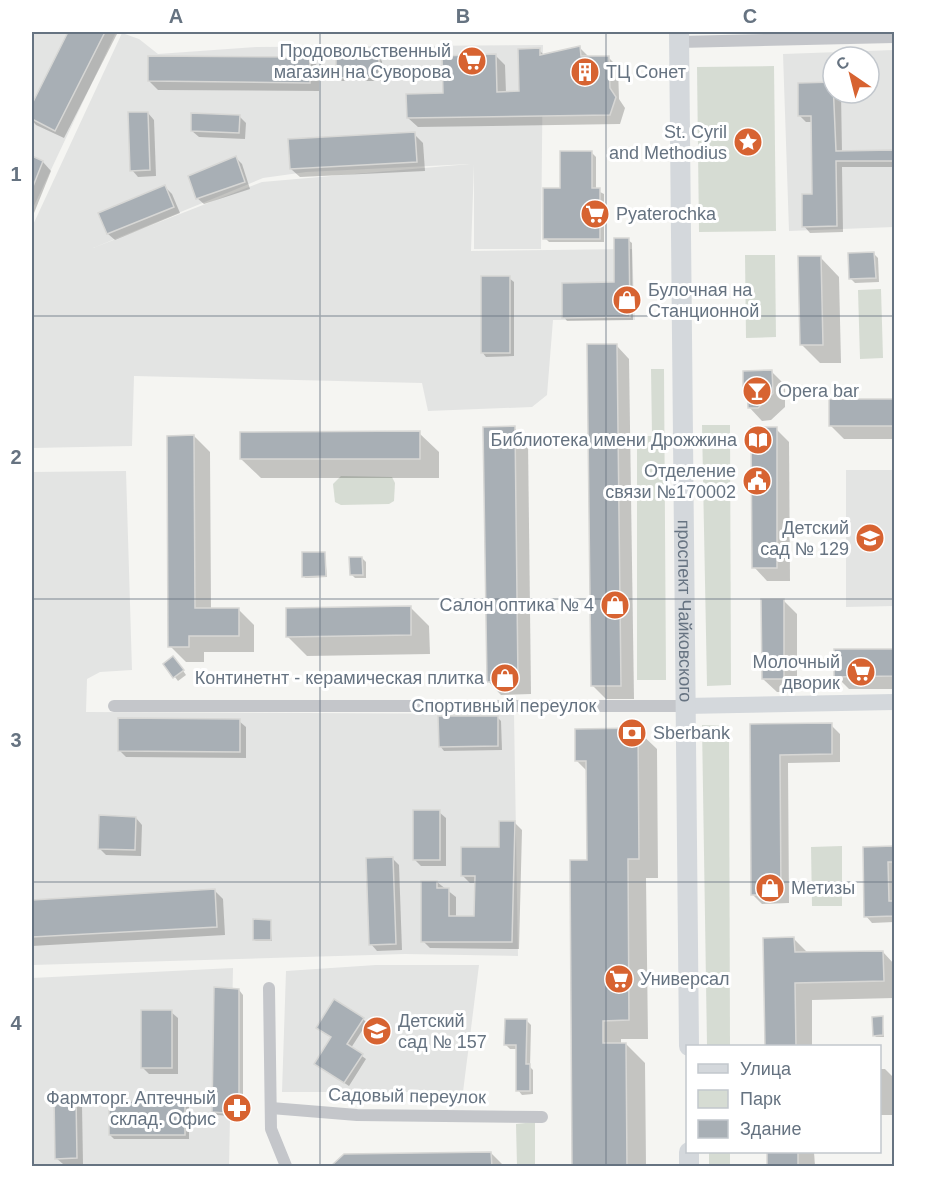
<svg xmlns="http://www.w3.org/2000/svg" width="926" height="1198" font-family="Arial,sans-serif">
<style>
.built{fill:#e3e4e3;fill-rule:evenodd}
.green{fill:#d6dcd3}
.shadow{fill:#0003}
.building{fill:#a8afb5;stroke:#d7d7d5;stroke-width:1.5}
.lines{fill:none;stroke-linecap:round;stroke-linejoin:round}
.street{stroke:#c4c6ca;stroke-width:12}
.secondary{stroke:#d4d8dc;stroke-width:16}
.primary{stroke:#d4d8dc;stroke-width:20}
.grid{fill:none;stroke:#667381;stroke-width:1.5;stroke-opacity:0.55}
.labels{text-anchor:middle;dominant-baseline:central;stroke-width:6;stroke-linejoin:round;paint-order:stroke}
.poi-label{font-size:18px;fill:#667381;stroke:#fff;text-anchor:end}
.street-label{font-size:18px;fill:#667381;stroke:#fff}
.neatline{fill:none;stroke:#667381;stroke-width:2}
.grid-label{font-size:20px;text-anchor:middle;font-weight:bold;fill:#667381}
</style>
<rect width="100%" height="100%" fill="#f5f5f2"/>
<g class="built">
<polygon points="32,32 116,32 32,210"/>
<path d="M122 33 139 39 158 54 256 47 543 45 541 249H474V164L471 251 632 249 635 320H553L547 395 532 407 428 411 422 383 134 376 132 446 32 448V227ZM470 164 262 182 93 248 263 178 306 172Z"/>
<path d="M894 50V227L789 231 783 54ZM833 57H869V93H833Z"/>
<polygon points="846,470 894,470 894,606 846,607"/>
<polygon points="126,471 132,670 100,672 87,679 86,712 514,714 518,956 405,954 32,965 32,472"/>
<polygon points="376,965 479,965 463,1092 282,1092 286,971"/>
<polygon points="233,968 229,1166 32,1166 32,978"/>
</g>
<g class="green">
<polygon points="774,66 776,231 699,232 697,67"/>
<polygon points="745,255 775,255 776,337 746,338"/>
<polygon points="881,289 883,358 860,359 858,290"/>
<polygon points="651,369 664,369 666,680 637,680 637,436 652,436"/>
<polygon points="702,425 730,425 731,685 707,686"/>
<polygon points="341,476 392,477 395,483 394,501 389,504 341,505 335,502 333,484"/>
<polygon points="702,725 729,726 730,1046 707,1046"/>
<polygon points="842,846 842,906 812,906 811,847"/>
<polygon points="535,1122 535,1166 517,1166 516,1124"/>
<rect x="709" y="1152" width="21" height="14"/>
</g>
<g class="shadow">
<polygon points="70,32 118,32 64,138 36,125 32,120 32,108"/>
<polygon points="795,32 855,32 798,33"/>
<polygon points="580,48 589,57 609,58 618,67 619,99 625,108 620,124 418,127 408,118 445,95 496,56 505,65 506,93 521,93 539,50 545,56"/>
<polygon points="378,57 382,61 383,81 342,81 338,77"/>
<polygon points="310,59 319,67 319,91 158,90 149,81"/>
<polygon points="833,93 841,93 842,152 894,152 894,167 842,167 843,232 810,233 804,226 813,195 812,122 806,122 800,116"/>
<polygon points="148,113 154,120 156,176 138,177 132,170"/>
<polygon points="239,116 246,123 245,139 199,137 192,131"/>
<polygon points="414,134 423,143 425,171 300,177 291,169"/>
<polygon points="592,153 596,157 596,190 604,194 604,242 549,242 545,238 562,190"/>
<polygon points="32,158 43,162 51,171 32,218"/>
<polygon points="236,158 242,164 250,189 204,204 197,198"/>
<polygon points="165,187 172,194 180,213 115,240 108,234 100,214"/>
<polygon points="628,240 632,243 633,320 567,321 564,317 616,283"/>
<polygon points="874,254 878,258 879,282 855,283 851,279"/>
<polygon points="820,257 839,277 841,363 820,363 801,344"/>
<polygon points="509,278 514,282 514,356 486,357 482,352"/>
<polygon points="616,345 629,359 634,699 606,699 593,686"/>
<polygon points="772,372 785,385 785,407 771,420 762,421 749,407 749,389 745,385"/>
<polygon points="830,401 894,401 894,439 844,439 830,425"/>
<polygon points="514,428 528,441 531,694 501,695 488,681"/>
<polygon points="776,429 789,442 790,581 767,581 754,567"/>
<polygon points="419,433 439,452 439,478 261,478 241,459"/>
<polygon points="194,436 210,452 211,609 238,609 254,625 254,652 204,652 204,662 186,662 170,646"/>
<polygon points="325,554 327,577 305,578 304,576"/>
<polygon points="362,558 366,562 366,578 355,578 351,574"/>
<polygon points="783,600 797,614 797,692 777,692 763,679"/>
<polygon points="410,607 429,626 430,654 307,656 288,637"/>
<polygon points="894,650 894,689 849,689 836,676 836,651"/>
<polygon points="177,662 186,675 178,681 165,664"/>
<polygon points="497,717 501,721 502,750 444,751 440,746"/>
<polygon points="239,721 246,727 246,758 126,757 120,751"/>
<polygon points="831,725 840,734 840,762 788,763 789,903 762,904 753,895 752,726"/>
<polygon points="637,730 657,749 658,878 646,878 648,1039 621,1039 621,1044 626,1044 645,1063 646,1166 573,1166 588,861 588,772 576,760"/>
<polygon points="439,812 446,818 446,866 421,866 415,860"/>
<polygon points="136,818 142,825 141,856 106,855 99,848"/>
<polygon points="515,823 522,830 519,949 430,948 423,941 437,882 456,897 456,918 475,918 476,883 470,883 463,876 501,848"/>
<polygon points="864,848 894,848 894,922 872,923 866,916"/>
<polygon points="392,858 399,865 402,950 377,951 371,944"/>
<polygon points="214,890 223,899 225,935 32,946 32,900"/>
<polygon points="270,921 272,941 256,941 254,940"/>
<polygon points="794,939 809,954 883,952 894,964 894,998 812,1000 812,1046 767,1046"/>
<polygon points="239,990 243,995 243,1117 217,1115 213,1111"/>
<polygon points="171,1012 178,1018 178,1074 149,1074 142,1067"/>
<polygon points="882,1018 884,1037 876,1037 874,1035"/>
<polygon points="363,1019 367,1023 351,1048 366,1059 349,1086 316,1064 332,1038 322,1032"/>
<polygon points="527,1021 531,1025 530,1067 533,1070 533,1094 522,1095 518,1090 517,1049 510,1049 506,1045"/>
<polygon points="880,1069 885,1069 894,1078 894,1115 880,1115"/>
<polygon points="76,1098 82,1105 83,1164 63,1164 56,1158"/>
<polygon points="185,1103 189,1107 189,1139 114,1139 110,1135"/>
<polygon points="769,1152 814,1152 815,1166 769,1166"/>
<polygon points="491,1153 504,1166 332,1166"/>
</g>
<g class="building">
<polygon points="68,32 105,32 55,131 32,119 32,104"/>
<polygon points="580,46 581,56 609,56 610,88 616,97 610,115 407,118 406,94 443,93 442,56 496,54 497,92 519,91 518,49 540,48 540,55"/>
<polygon points="148,56 310,57 310,83 148,81"/>
<polygon points="336,56 379,56 379,77 336,78"/>
<polygon points="833,82 836,151 894,150 894,161 836,161 837,226 802,227 802,194 812,194 811,116 798,116 798,83"/>
<polygon points="128,112 148,112 150,170 130,171"/>
<polygon points="191,113 240,115 239,133 191,131"/>
<polygon points="415,132 417,162 290,169 288,139"/>
<polygon points="560,151 592,151 592,188 600,188 600,239 543,239 543,188 560,188"/>
<polygon points="32,156 43,161 32,189"/>
<polygon points="236,156 245,182 196,199 188,176"/>
<polygon points="165,185 174,207 107,234 98,213"/>
<polygon points="614,238 629,238 630,317 562,318 562,283 614,282"/>
<polygon points="874,252 876,278 849,279 848,253"/>
<polygon points="798,256 821,256 823,345 800,345"/>
<rect x="481" y="276" width="29" height="77"/>
<polygon points="587,344 617,344 621,686 591,686"/>
<polygon points="772,370 773,393 758,408 748,408 747,386 743,386 743,371"/>
<rect x="829" y="399" width="65" height="27"/>
<polygon points="515,426 518,681 487,682 483,427"/>
<polygon points="751,427 777,427 777,568 752,568"/>
<polygon points="420,431 420,459 240,459 240,432"/>
<polygon points="194,435 195,608 239,608 239,636 189,636 189,647 168,647 167,436"/>
<polygon points="302,552 325,552 326,576 302,577"/>
<polygon points="349,557 362,557 363,575 350,575"/>
<polygon points="761,599 784,599 784,679 762,679"/>
<polygon points="411,606 411,635 286,637 286,608"/>
<polygon points="834,649 894,649 894,676 834,677"/>
<polygon points="173,656 184,670 173,678 163,664"/>
<polygon points="438,716 498,716 498,746 439,747"/>
<polygon points="118,718 240,719 240,752 118,751"/>
<polygon points="832,723 832,754 780,755 781,895 751,895 750,724"/>
<polygon points="638,728 639,859 628,859 629,1020 603,1021 603,1043 626,1043 627,1167 572,1167 570,860 587,860 586,761 575,761 575,729"/>
<rect x="413" y="810" width="27" height="50"/>
<polygon points="99,815 136,817 135,850 98,849"/>
<polygon points="499,821 515,821 512,942 421,942 421,881 437,881 437,888 449,888 449,916 474,916 475,876 461,876 461,847 499,847"/>
<polygon points="894,846 894,862 888,862 889,901 894,901 894,916 864,917 863,847"/>
<polygon points="393,857 396,944 369,945 366,858"/>
<polygon points="215,889 217,927 32,937 32,900"/>
<polygon points="253,919 271,920 271,940 253,940"/>
<polygon points="794,937 795,952 883,951 884,981 795,983 796,1047 765,1047 763,938"/>
<polygon points="214,987 239,989 239,1114 212,1112"/>
<polygon points="334,999 364,1018 347,1044 363,1054 344,1083 314,1064 331,1037 316,1028"/>
<rect x="141" y="1010" width="31" height="58"/>
<polygon points="883,1016 883,1035 873,1036 872,1017"/>
<polygon points="505,1019 527,1019 526,1064 530,1064 530,1091 516,1091 516,1045 504,1045"/>
<polygon points="54,1097 76,1097 77,1158 55,1159"/>
<rect x="109" y="1101" width="76" height="34"/>
<polygon points="491,1152 492,1167 330,1167 344,1154"/>
<rect x="767" y="1152" width="31" height="15"/>
</g>
<g class="lines">
<g class="street">
<polyline points="679,42 894,37"/>
<polyline points="114,706 685,706"/>
<polyline points="269,988 271,1129 286,1166"/>
<polyline points="271,1108 357,1115 542,1117"/>
</g>
<polyline class="secondary" points="685,706 894,702"/>
<g class="primary">
<path id="s1" d="M679 32 689 1046"/>
<polyline points="689,1152 689,1166"/>
</g>
</g>
<path class="grid" d="M320 32V1166M606 32V1166M32 316H894M32 599H894M32 882H894"/>
<defs>
<g id="supermarket-disc" transform="scale(1.5)"><circle r="9.5" fill="#d76331" stroke="#fff"/><path d="M-6-5.5h2.5l.6 2H6L4.5 2H-2.5L-4.4-4H-6ZM-1.5 3.2a1.3 1.3 0 1 0 .1 0ZM3 3.2a1.3 1.3 0 1 0 .1 0Z" fill="#fff"/></g>
<g id="building-disc" transform="scale(1.5)"><circle r="9.5" fill="#d76331" stroke="#fff"/><path d="M-4-6H4V6H1V3H-1V6H-4ZM-2.5-4.3h1.7v1.8h-1.7ZM.8-4.3h1.7v1.8H.8ZM-2.5-1h1.7V.8h-1.7ZM.8-1h1.7V.8H.8Z" fill="#fff"/></g>
<g id="sight-disc" transform="scale(1.5)"><circle r="9.5" fill="#d76331" stroke="#fff"/><path d="M0-6L1.8-2.2L6-1.7L2.9 1.2L3.7 5.4L0 3.3L-3.7 5.4L-2.9 1.2L-6-1.7L-1.8-2.2Z" fill="#fff"/></g>
<g id="shop-disc" transform="scale(1.5)"><circle r="9.5" fill="#d76331" stroke="#fff"/><path d="M-5-2.5h2.3a2.7 3.5 0 0 1 5.4 0H5L5.5 6h-11ZM-1.5-2.5h3a1.5 2.3 0 0 0-3 0Z" fill="#fff"/></g>
<g id="bar-disc" transform="scale(1.5)"><circle r="9.5" fill="#d76331" stroke="#fff"/><path d="M-6-5H6L.8 .8V4.5H3.5V6h-7V4.5H-.8V.8Z" fill="#fff"/></g>
<g id="library-disc" transform="scale(1.5)"><circle r="9.5" fill="#d76331" stroke="#fff"/><path d="M-6-4Q-3-5.5-.7-3.5V5Q-3 3-6 4ZM6-4Q3-5.5 .7-3.5V5Q3 3 6 4Z" fill="#fff"/></g>
<g id="civic-disc" transform="scale(1.5)"><circle r="9.5" fill="#d76331" stroke="#fff"/><path d="M-.6-6.5H3V-4.5H.6V-3L4-1V1h2V6H-6V1h2V-1L-.6-3ZM-1.2 2.5V6h2.4V2.5Z" fill="#fff"/></g>
<g id="school-disc" transform="scale(1.5)"><circle r="9.5" fill="#d76331" stroke="#fff"/><path d="M0-5L7-2L0 1L-7-2ZM-4 1L0 2.5L4 1V4Q0 6-4 4Z" fill="#fff"/></g>
<g id="bank-disc" transform="scale(1.5)"><circle r="9.5" fill="#d76331" stroke="#fff"/><path d="M-6-4H6V4H-6ZM0-2.3a2.3 2.3 0 1 0 0 4.6a2.3 2.3 0 1 0 0-4.6Z" fill="#fff"/></g>
<g id="pharmacy-disc" transform="scale(1.5)"><circle r="9.5" fill="#d76331" stroke="#fff"/><path d="M-2-6h4v4h4v4h-4v4h-4v-4h-4v-4h4Z" fill="#fff"/></g>
</defs>
<g fill-rule="evenodd">
<use href="#supermarket-disc" x="472" y="61"/>
<use href="#building-disc" x="585" y="72"/>
<use href="#sight-disc" x="748" y="142"/>
<use href="#supermarket-disc" x="595" y="214"/>
<use href="#shop-disc" x="627" y="300"/>
<use href="#bar-disc" x="757" y="391"/>
<use href="#library-disc" x="758" y="440"/>
<use href="#civic-disc" x="757" y="481"/>
<use href="#school-disc" x="870" y="538"/>
<use href="#shop-disc" x="615" y="605"/>
<use href="#supermarket-disc" x="861" y="672"/>
<use href="#shop-disc" x="505" y="678"/>
<use href="#bank-disc" x="632" y="733"/>
<use href="#shop-disc" x="770" y="888"/>
<use href="#supermarket-disc" x="619" y="979"/>
<use href="#school-disc" x="377" y="1031"/>
<use href="#pharmacy-disc" x="237" y="1108"/>
</g>
<g class="labels">
<g class="poi-label">
<text x="451" y="51">Продовольственный<tspan x="451" dy="21">магазин на Суворова</tspan></text>
<text x="606" y="72" text-anchor="start">ТЦ Сонет</text>
<text x="727" y="132">St. Cyril<tspan x="727" dy="21">and Methodius</tspan></text>
<text x="616" y="214" text-anchor="start">Pyaterochka</text>
<text x="648" y="290" text-anchor="start">Булочная на<tspan x="648" dy="21">Станционной</tspan></text>
<text x="778" y="391" text-anchor="start">Opera bar</text>
<text x="737" y="440">Библиотека имени Дрожжина</text>
<text x="736" y="471">Отделение<tspan x="736" dy="21">связи №170002</tspan></text>
<text x="849" y="528">Детский<tspan x="849" dy="21">сад № 129</tspan></text>
<text x="594" y="605">Салон оптика № 4</text>
<text x="840" y="662">Молочный<tspan x="840" dy="21">дворик</tspan></text>
<text x="484" y="678">Континетнт - керамическая плитка</text>
<text x="653" y="733" text-anchor="start">Sberbank</text>
<text x="791" y="888" text-anchor="start">Метизы</text>
<text x="640" y="979" text-anchor="start">Универсал</text>
<text x="398" y="1021" text-anchor="start">Детский<tspan x="398" dy="21">сад № 157</tspan></text>
<text x="216" y="1098">Фармторг. Аптечный<tspan x="216" dy="21">склад. Офис</tspan></text>
</g>
<g class="street-label">
<text stroke="none"><textPath href="#s1" startOffset="579">проспект Чайковского</textPath></text>
<text x="504" y="706">Спортивный переулок</text>
<text transform="translate(407 1096) rotate(1)">Садовый переулок</text>
</g>
</g>
<rect width="926" height="1198" fill="none" stroke="#ffffff" stroke-width="66"/>
<rect x="686" y="1045" width="195" height="108" fill="#ffffff" stroke="#c2c7cd" stroke-width="1.5"/>
<rect x="698" y="1064" width="30" height="9" fill="#d4d8dc" stroke="#c2c7cd" stroke-width="1.5"/>
<text x="740" y="1075" font-size="18" fill="#667381">Улица</text>
<rect x="698" y="1090" width="30" height="18" fill="#d6dcd3" stroke="#c2c7cd" stroke-width="1.5"/>
<text x="740" y="1105" font-size="18" fill="#667381">Парк</text>
<rect x="698" y="1120" width="30" height="18" fill="#a8afb5" stroke="#c2c7cd" stroke-width="1.5"/>
<text x="740" y="1135" font-size="18" fill="#667381">Здание</text>
<g transform="translate(851 75) rotate(325)"><circle r="28" fill="#ffffff" stroke="#c2c7cd" stroke-width="1.5"/>
<path d="M0-4.5L10 22L0 15L-10 22Z" fill="#d76331"/>
<text y="-9" font-size="16" font-weight="bold" text-anchor="middle" fill="#667381">С</text>
</g>
<rect x="33" y="33" width="860" height="1132" class="neatline"/>
<g class="grid-label">
<text x="176" y="23">A</text>
<text x="463" y="23">B</text>
<text x="750" y="23">C</text>
<text x="16" y="181">1</text>
<text x="16" y="464">2</text>
<text x="16" y="747">3</text>
<text x="16" y="1030">4</text>
</g>
</svg>
